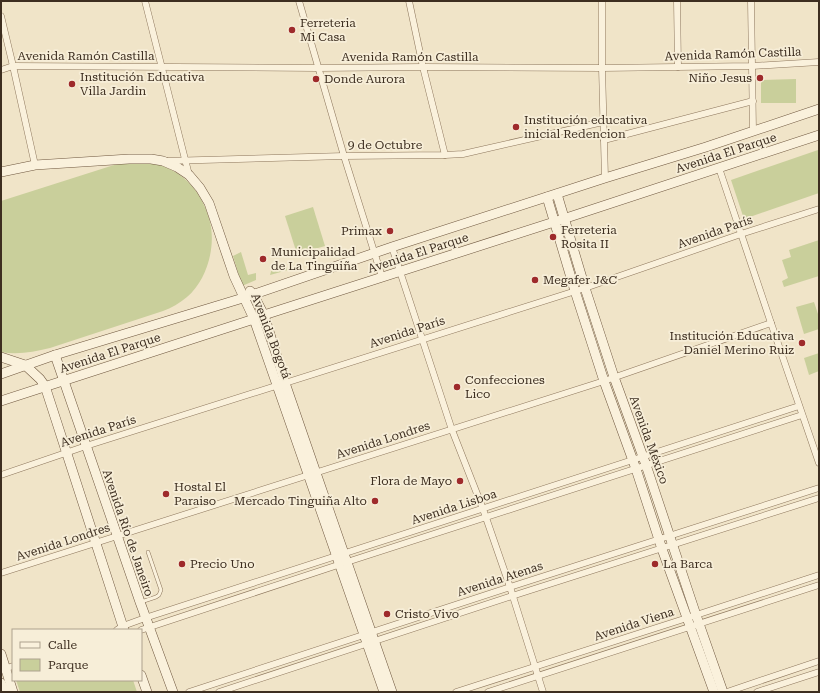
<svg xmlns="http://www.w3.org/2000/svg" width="820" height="693" font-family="'Roboto Serif',serif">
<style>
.green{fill:#c9cf9b}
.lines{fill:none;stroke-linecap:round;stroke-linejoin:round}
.lane-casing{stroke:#8d765c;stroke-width:4}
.street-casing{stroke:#8d765c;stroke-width:7}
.secondary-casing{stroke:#6f573f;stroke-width:10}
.lane{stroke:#faf1dc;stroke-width:3}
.street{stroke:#faf1dc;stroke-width:6}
.secondary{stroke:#faf1dc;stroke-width:9}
.poi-dot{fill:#9e2a2b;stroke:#f7eed8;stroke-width:1.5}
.labels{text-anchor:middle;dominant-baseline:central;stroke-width:3.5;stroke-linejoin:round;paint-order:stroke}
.poi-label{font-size:12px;fill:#3d2e20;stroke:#f7eed8;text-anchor:start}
.street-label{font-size:12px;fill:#3d2e20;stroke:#f7eed8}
</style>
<rect width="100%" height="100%" fill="#f0e4c8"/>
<g class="green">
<polygon points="796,79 796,103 761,103 761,80"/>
<polygon points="818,150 819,153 819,193 744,219 731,180"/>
<path d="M126 162C140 162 153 161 165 167 185 175 197 189 205 207 207 212 209 217 210 222 216 247 207 280 187 297 180 303 171 308 163 311L50 348C33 352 18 355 1 352V201L114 165Z"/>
<polygon points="313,207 325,246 297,254 285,216"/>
<polygon points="819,240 819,276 784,287 782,281 788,278 782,260 791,257 789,250"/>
<polygon points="241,252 248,275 256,273 256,280 242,286 233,256"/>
<polygon points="284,264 288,270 270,275 272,268"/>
<polygon points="814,302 819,317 819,329 804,334 796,307"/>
<polygon points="819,353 819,371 809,375 804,358"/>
<polygon points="16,680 133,680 137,692 20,692"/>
</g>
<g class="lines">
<g class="lane-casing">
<polyline id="lane" points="141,602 156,597 159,595 161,590 148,552"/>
</g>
<g class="street-casing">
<g id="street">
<polyline points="145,1 189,175"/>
<polyline points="299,1 344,156 382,277"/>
<polyline points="409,1 423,67 445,155"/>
<polyline points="602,1 602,68 605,178"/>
<polyline points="677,1 678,67"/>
<polyline points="751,1 753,131"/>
<polyline points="1,16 13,66 35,165"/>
<polyline points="1,70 13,66 318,68 423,67 602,68 752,66 819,62"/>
<polyline points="604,140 753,101"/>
<polyline points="166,161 344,156 445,155 463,154 603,122"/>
<polyline points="719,168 771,323 819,463"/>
<polyline points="392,247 452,430 483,509 510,587 543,692"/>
<polyline points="1,475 86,446 585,288 741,234 819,209"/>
<polyline points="1,573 604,381 771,323"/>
<polyline points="117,630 123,626 145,618 799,406"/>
<polyline points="141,630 347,562 802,415"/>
<polyline points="1,670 13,666"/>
<polyline points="189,692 510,587 819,488"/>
<polyline points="219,692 512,596 819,498"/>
<polyline points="456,692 687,618 819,575"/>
<polyline points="488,692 819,585"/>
<polyline points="727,692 819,661"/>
<polyline points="757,692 819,672"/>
</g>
</g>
<g class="secondary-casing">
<g id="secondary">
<polyline points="1,172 35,165 129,159 151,159 163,161 177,167 189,175 200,188 209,203 234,276 254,319 384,692"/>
<polyline points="557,194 585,288 614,377 646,465 696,615 723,692"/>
<polyline points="547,197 575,291 604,381 636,469 662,549 714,692"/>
<polyline points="250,291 253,294 264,315 285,383 316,473 392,692"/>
<polyline points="55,355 140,602 173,692"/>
<polyline points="1,357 25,365 40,379 45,386 124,630"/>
<polyline points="1,374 55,355 243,298 392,247 605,178 706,147 819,109"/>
<polyline points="1,401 254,319 264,315 554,222 819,135"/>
<polyline points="1,654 13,692"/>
<polyline points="141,675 147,692"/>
<polyline points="1,683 5,692"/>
</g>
</g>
<use href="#lane" class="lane"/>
<use href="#street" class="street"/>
<use href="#secondary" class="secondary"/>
</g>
<g class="poi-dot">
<circle cx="292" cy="30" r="4"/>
<circle cx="760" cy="78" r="4"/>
<circle cx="316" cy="79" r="4"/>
<circle cx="72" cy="84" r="4"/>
<circle cx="516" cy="127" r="4"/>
<circle cx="390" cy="231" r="4"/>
<circle cx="553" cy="237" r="4"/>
<circle cx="263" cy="259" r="4"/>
<circle cx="535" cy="280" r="4"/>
<circle cx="802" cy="343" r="4"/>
<circle cx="457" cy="387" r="4"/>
<circle cx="460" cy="481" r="4"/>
<circle cx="166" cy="494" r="4"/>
<circle cx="375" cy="501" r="4"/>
<circle cx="182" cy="564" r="4"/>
<circle cx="655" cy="564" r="4"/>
<circle cx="387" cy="614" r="4"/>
</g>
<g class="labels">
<g class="poi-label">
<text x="300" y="23">Ferreteria<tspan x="300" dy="14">Mi Casa</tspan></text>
<text x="80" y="77">Institución Educativa<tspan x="80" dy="14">Villa Jardin</tspan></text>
<text x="752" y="78" text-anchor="end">Niño Jesus</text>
<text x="324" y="79">Donde Aurora</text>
<text x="524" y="120">Institución educativa<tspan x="524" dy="14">inicial Redencion</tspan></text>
<text x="561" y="230">Ferreteria<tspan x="561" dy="14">Rosita II</tspan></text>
<text x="382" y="231" text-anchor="end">Primax</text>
<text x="271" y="252">Municipalidad<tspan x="271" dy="14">de La Tinguiña</tspan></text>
<text x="543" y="280">Megafer J&amp;C</text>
<text x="794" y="336" text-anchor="end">Institución Educativa<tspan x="794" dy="14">Daniel Merino Ruiz</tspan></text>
<text x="465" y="380">Confecciones<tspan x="465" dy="14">Lico</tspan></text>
<text x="452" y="481" text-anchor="end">Flora de Mayo</text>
<text x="174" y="487">Hostal El<tspan x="174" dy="14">Paraiso</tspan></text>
<text x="367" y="501" text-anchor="end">Mercado Tinguiña Alto</text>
<text x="190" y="564">Precio Uno</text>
<text x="663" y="564">La Barca</text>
<text x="395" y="614">Cristo Vivo</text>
</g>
<g class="street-label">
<text transform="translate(733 54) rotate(-2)">Avenida Ramón Castilla</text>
<text x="86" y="56">Avenida Ramón Castilla</text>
<text x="410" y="57">Avenida Ramón Castilla</text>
<text x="385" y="145">9 de Octubre</text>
<text transform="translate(726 153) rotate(-18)">Avenida El Parque</text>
<text transform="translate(715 232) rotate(-19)">Avenida París</text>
<text transform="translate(418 253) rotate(-18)">Avenida El Parque</text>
<text transform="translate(407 332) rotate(-18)">Avenida París</text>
<text transform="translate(271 336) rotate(69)">Avenida Bogotá</text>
<text transform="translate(110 353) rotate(-18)">Avenida El Parque</text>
<text transform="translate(98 431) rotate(-18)">Avenida París</text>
<text transform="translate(383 440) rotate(-18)">Avenida Londres</text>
<text transform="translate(649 440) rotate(70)">Avenida México</text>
<text transform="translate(454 507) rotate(-18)">Avenida Lisboa</text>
<text transform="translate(128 533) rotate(71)">Avenida Río de Janeiro</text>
<text transform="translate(63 542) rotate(-18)">Avenida Londres</text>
<text transform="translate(500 579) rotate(-18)">Avenida Atenas</text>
<text transform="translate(634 624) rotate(-18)">Avenida Viena</text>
</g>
</g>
<rect width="820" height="693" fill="none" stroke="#3d2e20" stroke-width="4"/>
<rect x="12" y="629" width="130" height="52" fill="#f7eed8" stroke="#ada18e"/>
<rect x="20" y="642" width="20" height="6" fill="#faf1dc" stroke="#ada18e"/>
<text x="48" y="649" font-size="12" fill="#3d2e20">Calle</text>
<rect x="20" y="659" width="20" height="12" fill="#c9cf9b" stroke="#ada18e"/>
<text x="48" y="669" font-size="12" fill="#3d2e20">Parque</text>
</svg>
